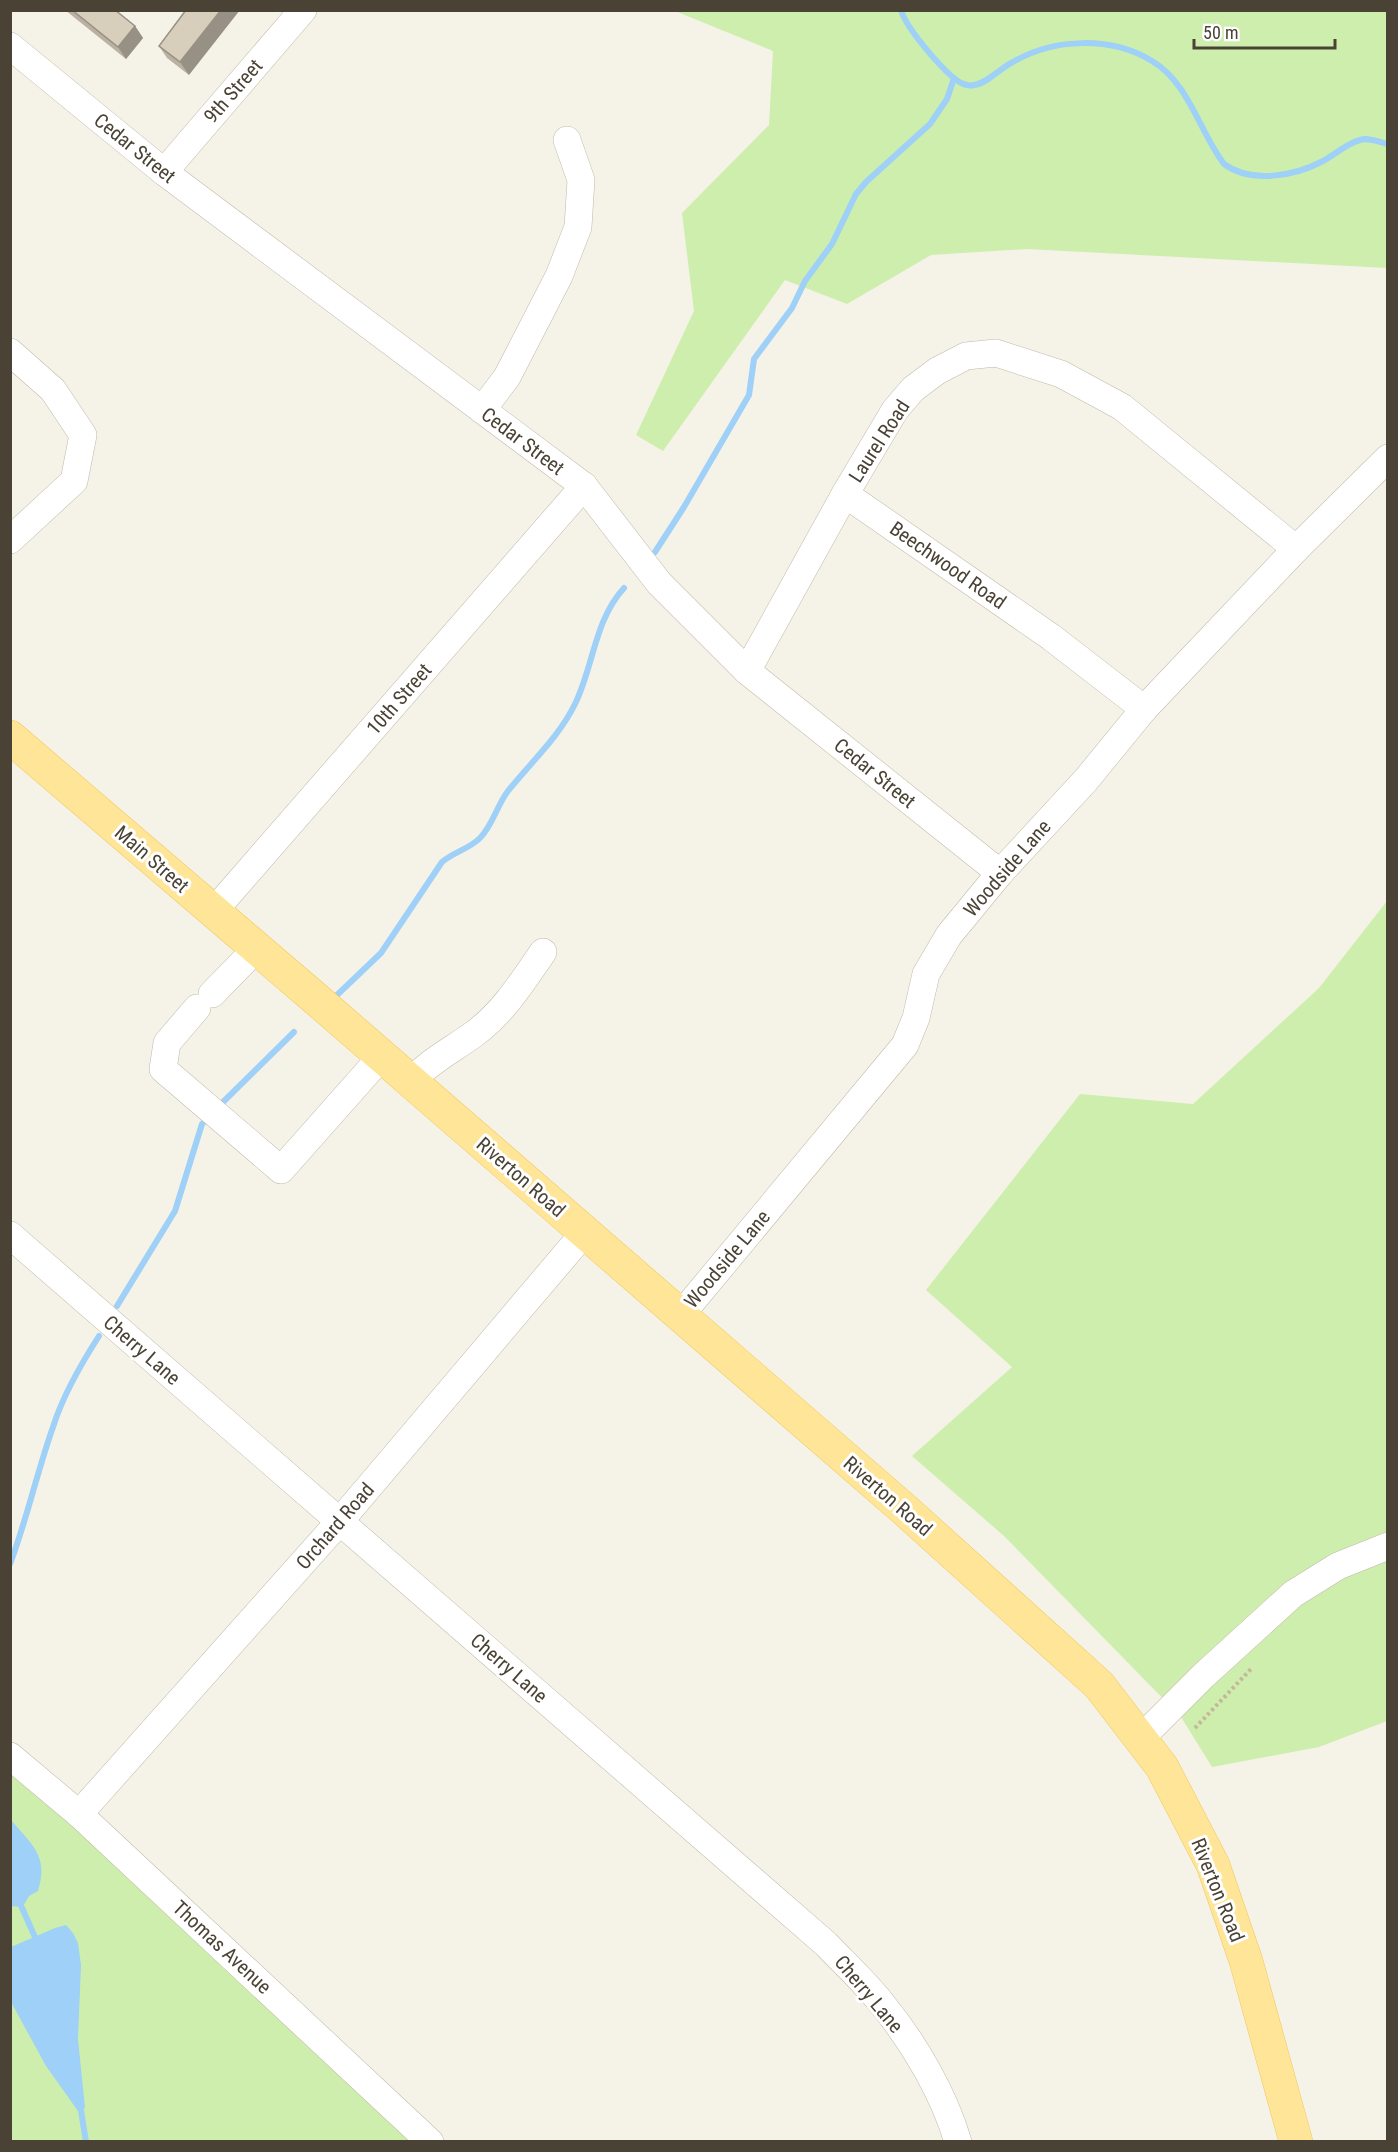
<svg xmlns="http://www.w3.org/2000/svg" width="1398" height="2152" font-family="'Roboto Condensed',sans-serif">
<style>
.green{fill:#ceeead}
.water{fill:#9ed0f8}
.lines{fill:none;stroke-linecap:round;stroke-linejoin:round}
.stream{stroke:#9ed0f8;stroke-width:6}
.minor-casing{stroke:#c2baa9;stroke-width:28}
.major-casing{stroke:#f0c95b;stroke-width:34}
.path{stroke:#c5b799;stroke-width:4;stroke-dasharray:3 3;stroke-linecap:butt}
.minor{stroke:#fff;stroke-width:27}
.major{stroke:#ffe597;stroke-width:33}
.wall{fill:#bab1a2}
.shaded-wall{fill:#979084}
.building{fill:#d8cebc;stroke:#979084;stroke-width:1.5}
.labels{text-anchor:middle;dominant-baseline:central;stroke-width:6;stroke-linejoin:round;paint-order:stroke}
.street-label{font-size:20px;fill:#4a4335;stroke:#fff}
</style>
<rect width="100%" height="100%" fill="#f5f2e8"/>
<g class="green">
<polygon points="675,11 1387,11 1387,268 1027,249 931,255 847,304 785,280 663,451 636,435 694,311 682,213 769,125 773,51"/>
<polygon points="1387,901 1387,1721 1319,1747 1212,1767 1181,1717 1004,1536 912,1456 1012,1367 926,1290 1080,1094 1193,1104 1319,988"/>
<polygon points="10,1753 430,2141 11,2141"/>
</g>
<g class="water">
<path d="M11 1820C32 1845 49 1856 38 1891L29 1896 25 1903 21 1907 11 1906Z"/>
<polygon points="66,1925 73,1933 78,1943 81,1965 78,2039 85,2108 78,2111 46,2066 11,2002 11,1947 55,1928"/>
</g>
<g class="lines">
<g class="stream">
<path d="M901 10C906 28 945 74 961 83 965 85 970 86 974 85 988 83 1000 68 1013 62 1054 38 1111 36 1152 61 1189 83 1199 131 1224 164 1251 184 1295 176 1323 161 1335 155 1347 143 1360 140 1368 137 1379 142 1388 144"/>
<polyline points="655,552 684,507 749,395 754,359 792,308 805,281 832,244 856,194 866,182 930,124 947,99 954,78"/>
<path d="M336 996 381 953 442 862C454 852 469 849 480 838 493 825 497 805 508 791 531 762 559 737 575 704 594 665 594 621 624 588"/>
<polyline points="218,1107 294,1032"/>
<polyline points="117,1306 175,1211 202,1124 209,1117"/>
<path d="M10 1564C27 1519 37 1472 53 1427 63 1395 81 1364 99 1336"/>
<polyline points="19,1901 38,1944"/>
<polyline points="80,2104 86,2142"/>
</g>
<g class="minor-casing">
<g id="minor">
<polyline points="10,46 164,172 584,486 659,583 747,671 1000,873"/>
<polyline points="164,172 303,10"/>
<polyline points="10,352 53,390 83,435 74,481 10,540"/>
<polyline points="482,410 507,377 559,276 578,227 581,180 567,140"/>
<polyline points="845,494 1051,637 1144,709"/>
<polyline points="747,671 845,494 895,410 913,389 937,371 966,356 996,353 1061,374 1122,407 1296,549"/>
<polyline points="213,912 584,486"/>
<polyline points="212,994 256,949"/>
<polyline points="197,1008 167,1043 163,1069 281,1170 382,1056"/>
<path d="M411 1081C430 1061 452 1050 474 1034 503 1013 523 981 543 952"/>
<path d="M10 1235 826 1944C845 1964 866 1983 883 2005 914 2043 944 2094 958 2142"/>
<polyline points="680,1316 905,1045 916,1018 926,974 949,935 1000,873 1086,780 1144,709 1296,549 1388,458"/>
<polyline points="1140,1739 1203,1676 1293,1594 1338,1566 1388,1546"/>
<polyline points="10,1756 79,1814 430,2142"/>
<polyline points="79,1814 340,1521 584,1233"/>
</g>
</g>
<g class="major-casing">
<polyline id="major" points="10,737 316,999 905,1510 1099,1685 1162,1767 1213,1865 1246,1961 1296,2142"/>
</g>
<polyline class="path" points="1195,1728 1251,1669"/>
<use href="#minor" class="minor"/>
<use href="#major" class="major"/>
</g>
<g class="wall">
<polygon points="65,10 115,10 135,26 143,38 126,59"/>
<polygon points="186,10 189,75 167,58 159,46"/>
</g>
<g class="shaded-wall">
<polygon points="221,10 240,10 189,75 180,62"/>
<polygon points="135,26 143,38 126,59 118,47"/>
</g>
<g class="building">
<polygon points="72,10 115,10 135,26 118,47"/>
<polygon points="186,10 221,10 180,62 159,46"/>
</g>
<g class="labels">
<g class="street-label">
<text transform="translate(233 91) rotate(-49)">9th Street</text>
<text transform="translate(135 148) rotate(39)">Cedar Street</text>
<text transform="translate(523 441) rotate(37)">Cedar Street</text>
<text transform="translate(879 441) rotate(-57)">Laurel Road</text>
<text transform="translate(948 565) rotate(35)">Beechwood Road</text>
<text transform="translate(399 699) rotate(-49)">10th Street</text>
<text transform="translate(875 773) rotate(39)">Cedar Street</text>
<text transform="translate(152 859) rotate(41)">Main Street</text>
<text transform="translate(1007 868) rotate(-49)">Woodside Lane</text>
<text transform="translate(521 1177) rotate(41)">Riverton Road</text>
<text transform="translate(727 1259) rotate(-50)">Woodside Lane</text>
<text transform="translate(142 1350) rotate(41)">Cherry Lane</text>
<text transform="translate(888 1496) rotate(41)">Riverton Road</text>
<text transform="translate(335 1526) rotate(-49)">Orchard Road</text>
<text transform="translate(509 1668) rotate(41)">Cherry Lane</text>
<text transform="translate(1218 1890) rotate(68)">Riverton Road</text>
<text transform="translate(222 1947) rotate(43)">Thomas Avenue</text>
<text transform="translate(869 1994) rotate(50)">Cherry Lane</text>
</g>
</g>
<rect width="1398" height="2152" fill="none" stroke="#4a4335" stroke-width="24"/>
<path d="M1194 39v9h141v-9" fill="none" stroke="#4a4335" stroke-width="3"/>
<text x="1203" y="39" font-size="18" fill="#4a4335" stroke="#ffffff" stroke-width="4.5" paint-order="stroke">50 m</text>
</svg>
